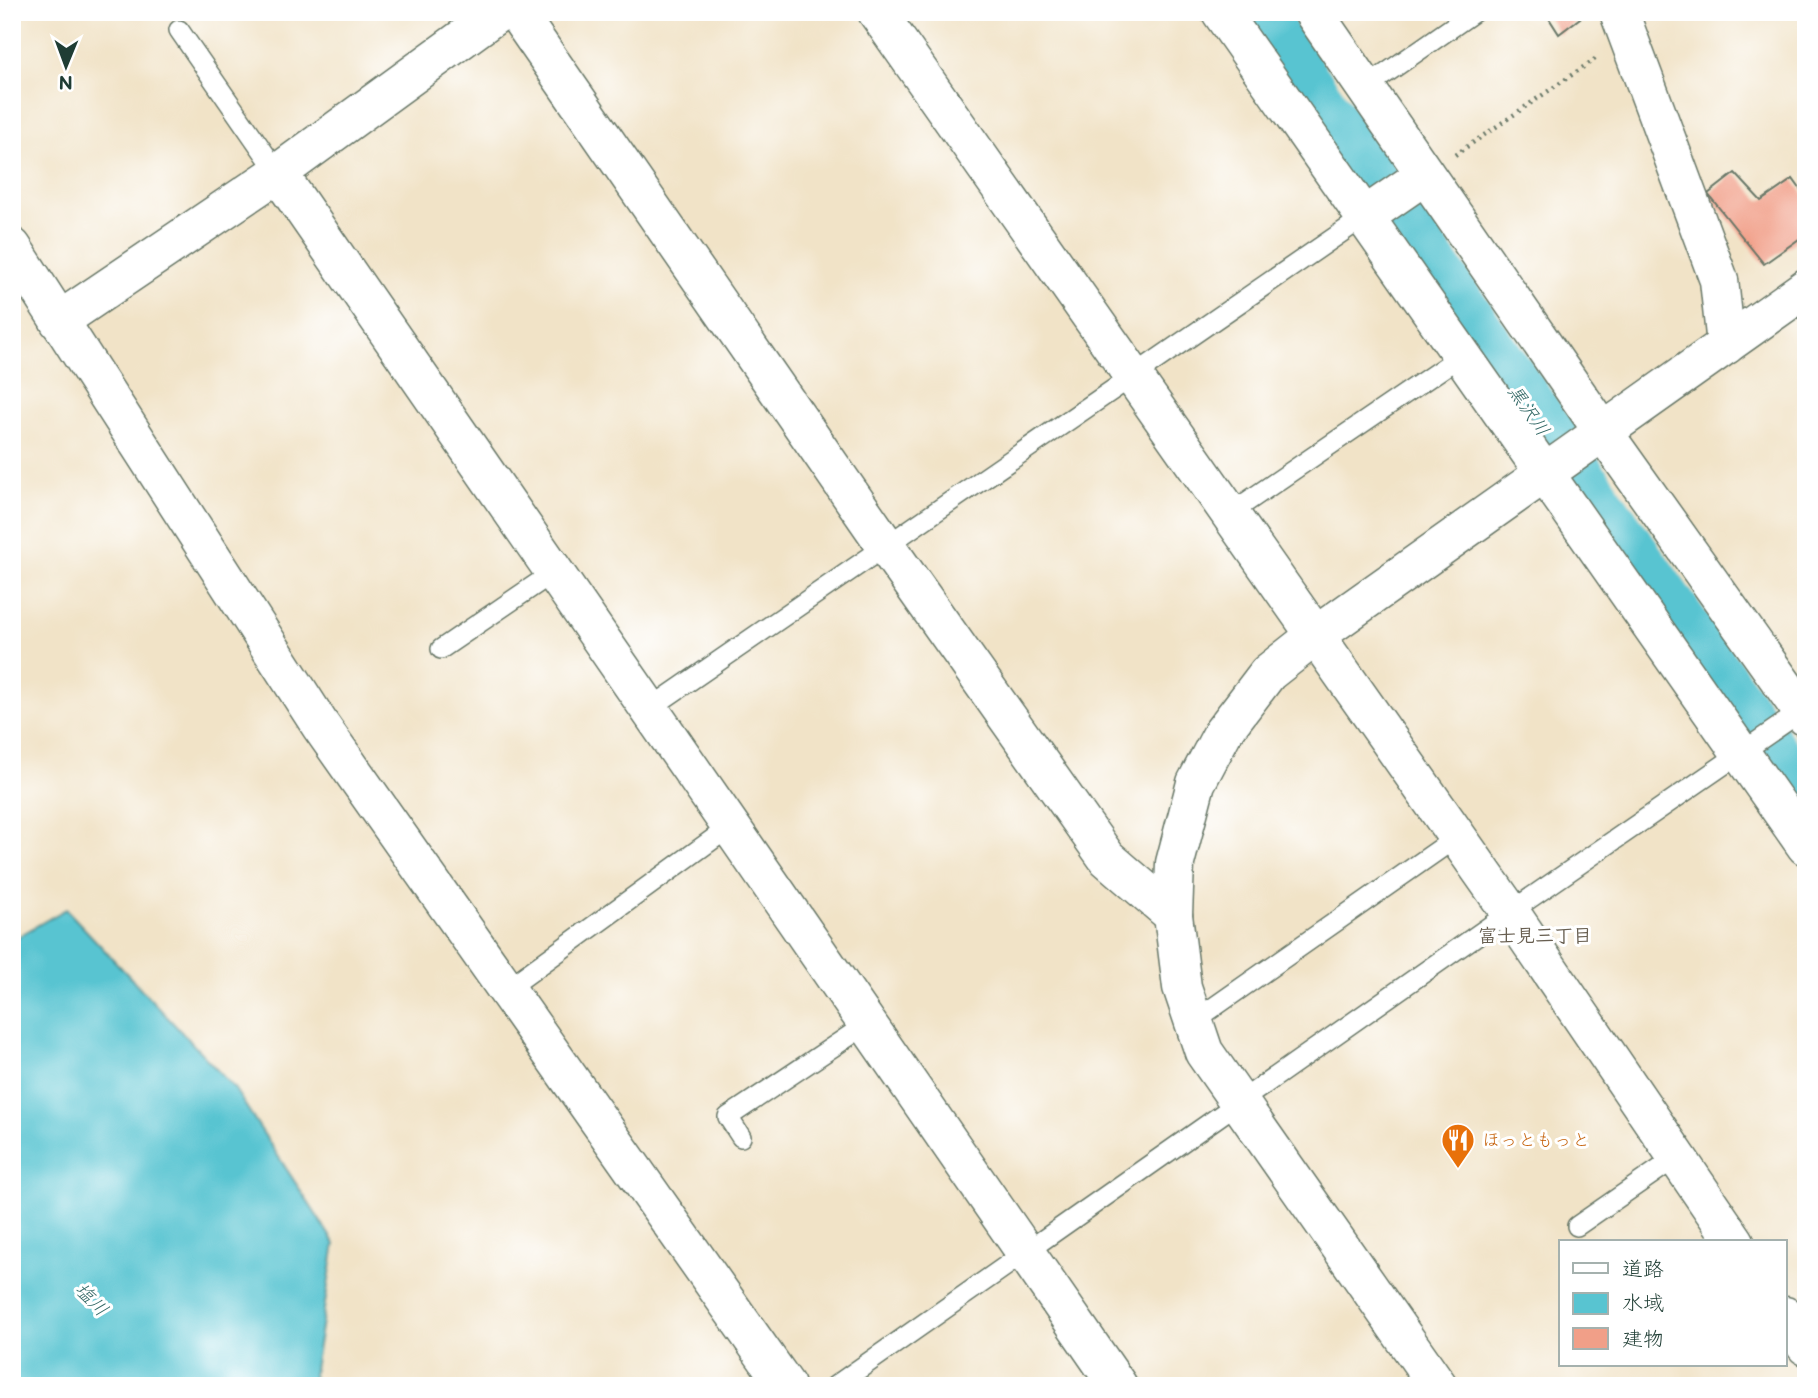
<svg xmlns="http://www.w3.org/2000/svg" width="1818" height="1398" viewBox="0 0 1818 1398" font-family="'Balsamiq Sans','Klee One',sans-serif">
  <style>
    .water { fill: #58c4d1; stroke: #3c8082; stroke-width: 2 }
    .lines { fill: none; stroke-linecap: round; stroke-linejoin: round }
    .river { stroke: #58c4d1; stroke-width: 61 }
    .building { fill: #f19f88 }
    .service-casing { stroke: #687767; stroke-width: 22 }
    .minor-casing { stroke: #687767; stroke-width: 41 }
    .tertiary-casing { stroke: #687767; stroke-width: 41 }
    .path { stroke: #687767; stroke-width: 4.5; stroke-dasharray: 2 5; stroke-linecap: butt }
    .service { stroke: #fff; stroke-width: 19 }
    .minor { stroke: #fff; stroke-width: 38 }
    .tertiary { stroke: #fff; stroke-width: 38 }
    .labels { text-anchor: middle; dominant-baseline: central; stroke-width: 6; stroke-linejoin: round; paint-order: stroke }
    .food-label { font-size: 18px; fill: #c56008; stroke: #fff; text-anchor: start }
    .water-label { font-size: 19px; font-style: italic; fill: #306663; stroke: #fff }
    .neighbourhood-label { font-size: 19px; font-weight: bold; fill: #685f51; stroke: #fff }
  </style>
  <rect width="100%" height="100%" fill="#fff"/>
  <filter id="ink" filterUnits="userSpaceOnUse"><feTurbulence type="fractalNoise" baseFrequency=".0143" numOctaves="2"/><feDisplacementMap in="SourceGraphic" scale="14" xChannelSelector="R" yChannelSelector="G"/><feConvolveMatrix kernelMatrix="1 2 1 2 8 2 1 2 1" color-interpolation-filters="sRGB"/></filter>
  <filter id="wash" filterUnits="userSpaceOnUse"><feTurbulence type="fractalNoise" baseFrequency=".00686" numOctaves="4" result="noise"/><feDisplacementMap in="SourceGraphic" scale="28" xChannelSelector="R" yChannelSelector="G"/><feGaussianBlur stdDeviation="1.57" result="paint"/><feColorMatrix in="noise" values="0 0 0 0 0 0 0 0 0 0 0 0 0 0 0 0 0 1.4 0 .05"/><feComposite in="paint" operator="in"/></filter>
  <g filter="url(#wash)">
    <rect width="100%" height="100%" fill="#f1e3c7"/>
    <polygon class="water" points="66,909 234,1088 335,1244 313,1375 316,1386 12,1386 12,940"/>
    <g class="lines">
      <polyline class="river" points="1251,12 1806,809"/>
    </g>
    <g id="blocks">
      <g class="building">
        <polygon points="1545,12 1582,12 1584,15 1559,34"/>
        <polygon points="1735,173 1761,201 1793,179 1806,197 1806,234 1764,264 1708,194"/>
      </g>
    </g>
  </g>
  <g filter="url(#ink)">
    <use href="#blocks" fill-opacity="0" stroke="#687767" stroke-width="2"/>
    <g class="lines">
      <defs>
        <g id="service">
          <polyline points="179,30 278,173"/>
          <polyline points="1365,88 1474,12"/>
          <polyline points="1229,514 1462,355"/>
          <polyline points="441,649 554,572"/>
          <polyline points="649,709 1364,217"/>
          <polyline points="507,989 731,826"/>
          <polyline points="1194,1021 1457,837"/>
          <polyline points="741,1137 728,1117 867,1024"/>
          <polyline points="1577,1226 1677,1157"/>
          <polyline points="835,1386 1510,912 1806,708"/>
        </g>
        <g id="minor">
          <polyline points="516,12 886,546 1107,858 1173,915"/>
          <polyline points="877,12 1510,912 1735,1242"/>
          <polyline points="1221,12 1806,846"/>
          <polyline points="1313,12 1613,446 1806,717"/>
          <polyline points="1619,12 1719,280 1726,345"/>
          <polyline points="278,173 1118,1386"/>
          <polyline points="1364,217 1425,175"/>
          <polyline points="12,247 320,725 786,1386"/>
          <polyline points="59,321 278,173 499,12"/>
          <polyline points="1785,1316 1806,1346"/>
        </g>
        <polyline id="tertiary" points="1438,1386 1204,1052 1182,987 1173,915 1175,863 1196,783 1223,732 1268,673 1315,636 1806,288"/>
      </defs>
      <use href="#service" class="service-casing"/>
      <use href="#minor" class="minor-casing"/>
      <use href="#tertiary" class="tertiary-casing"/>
      <polyline class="path" points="1455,155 1598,57"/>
      <use href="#service" class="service"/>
      <use href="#minor" class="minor"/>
      <use href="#tertiary" class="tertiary"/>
    </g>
  </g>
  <defs>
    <symbol id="restaurant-pin" viewBox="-11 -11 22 30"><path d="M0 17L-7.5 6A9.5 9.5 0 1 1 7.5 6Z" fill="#e8710a" stroke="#fff"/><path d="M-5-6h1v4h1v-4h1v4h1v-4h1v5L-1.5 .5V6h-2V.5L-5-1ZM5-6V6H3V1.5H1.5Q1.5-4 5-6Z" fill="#fff"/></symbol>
  </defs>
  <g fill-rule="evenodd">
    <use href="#restaurant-pin" x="1439" y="1121" width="38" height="52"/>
  </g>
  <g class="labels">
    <g class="food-label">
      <text x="1482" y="1140">ほっともっと</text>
    </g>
    <g class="water-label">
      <text transform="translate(1528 411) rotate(55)">黒沢川</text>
      <text transform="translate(91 1300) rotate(45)">塩川</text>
    </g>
    <g class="neighbourhood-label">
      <text x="1535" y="936">富士見三丁目</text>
    </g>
  </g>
  <rect width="1818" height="1398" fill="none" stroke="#fff" stroke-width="42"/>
  <rect x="1559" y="1240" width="228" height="126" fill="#ffffff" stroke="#a5b1ae" stroke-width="2"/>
  <rect x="1573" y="1263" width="35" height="10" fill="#ffffff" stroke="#a5b1ae" stroke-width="2"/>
  <text x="1622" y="1276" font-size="21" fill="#1f3d34">道路</text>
  <rect x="1573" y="1293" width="35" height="21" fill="#58c4d1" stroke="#a5b1ae" stroke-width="2"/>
  <text x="1622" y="1310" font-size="21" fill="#1f3d34">水域</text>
  <rect x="1573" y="1328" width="35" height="21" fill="#f19f88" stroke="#a5b1ae" stroke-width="2"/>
  <text x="1622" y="1346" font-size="21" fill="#1f3d34">建物</text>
  <g transform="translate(66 66) rotate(181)" stroke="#ffffff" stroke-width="5" paint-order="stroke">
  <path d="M0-5L12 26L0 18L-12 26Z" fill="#1f3d34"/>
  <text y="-10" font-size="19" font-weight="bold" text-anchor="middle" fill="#1f3d34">N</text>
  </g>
</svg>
